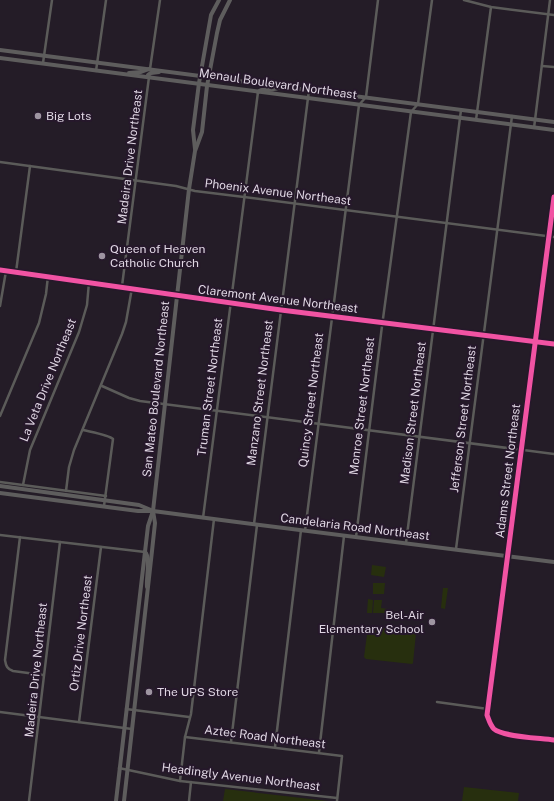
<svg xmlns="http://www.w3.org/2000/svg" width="554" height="801" viewBox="0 0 554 801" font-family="'Public Sans',sans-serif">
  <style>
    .green { fill: #272f0e }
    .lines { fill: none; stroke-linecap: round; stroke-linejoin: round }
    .minor { stroke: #5b5b59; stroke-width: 2.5 }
    .secondary { stroke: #5e5d5d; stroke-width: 4 }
    .cycleway-casing { stroke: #26182b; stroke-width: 8 }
    .cycleway { stroke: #f153a3; stroke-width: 5 }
    .poi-dot { fill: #9e95a1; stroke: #26182b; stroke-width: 1.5 }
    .labels { text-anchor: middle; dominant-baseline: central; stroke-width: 4; stroke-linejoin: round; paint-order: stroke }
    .street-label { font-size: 12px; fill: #dfd6e3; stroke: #26182b }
    .poi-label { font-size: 12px; fill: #dfd6e3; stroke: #26182b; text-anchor: start }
  </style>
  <rect width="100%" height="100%" fill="#241c27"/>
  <g class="green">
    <polygon points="372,565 386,567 384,577 371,575"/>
    <polygon points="373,583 385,583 384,594 373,594"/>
    <polygon points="443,588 448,588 445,609 441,608"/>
    <polygon points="368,599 373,600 372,613 367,613"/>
    <polygon points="374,600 382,600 381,608 388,609 388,613 373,613"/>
    <polygon points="369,626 415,632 416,633 413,663 412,664 366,659 364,657 368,627"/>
    <polygon points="464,787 519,793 518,801 462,801"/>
    <polygon points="225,789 328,801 223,801"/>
  </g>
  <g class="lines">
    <g class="minor">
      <polyline points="464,0 491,7 554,15"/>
      <polyline points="43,63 52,0"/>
      <polyline points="542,66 554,67"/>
      <polyline points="150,69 160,0"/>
      <polyline points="96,71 106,0"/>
      <polyline points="476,120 491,7"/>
      <polyline points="534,128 550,0"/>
      <polyline points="0,162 176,186 195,191 244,197 554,237"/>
      <path d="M 554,197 L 487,715 C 489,720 490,725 494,729 C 503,737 541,738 554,740"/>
      <polyline points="0,270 281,310 554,344"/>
      <polyline points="16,272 30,166"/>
      <polyline points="122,286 149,77"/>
      <polyline points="0,306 6,271"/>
      <polyline points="102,386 129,398 140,401 554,454"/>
      <polyline points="0,416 39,323 46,294 48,276"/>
      <path d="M 83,430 C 91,432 109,435 113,439 L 104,506"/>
      <polyline points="0,482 106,496"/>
      <polyline points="23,485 30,450 79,332 87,305 89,282"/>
      <polyline points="66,491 69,467 74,450 122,334 126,322 132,288"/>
      <polyline points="203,518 258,92"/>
      <polyline points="254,524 309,90"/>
      <polyline points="305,531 359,105 366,97 378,0"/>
      <polyline points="0,535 145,552"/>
      <path d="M 20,537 L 5,660 C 6,666 7,669 13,671 L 43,675"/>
      <polyline points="356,537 382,326 411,112 418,104 432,0"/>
      <polyline points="406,543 461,110"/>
      <polyline points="456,549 512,116"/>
      <polyline points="437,702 488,709"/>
      <polyline points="126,709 189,717"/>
      <polyline points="0,712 132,729"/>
      <polyline points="79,722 101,547"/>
      <polyline points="185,737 342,756 337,801"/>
      <polyline points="231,742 257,525"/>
      <polyline points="275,747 301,530"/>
      <polyline points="319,752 344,536"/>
      <polyline points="119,768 180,781 337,798"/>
      <polyline points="180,781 185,737 191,714 214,519"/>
      <polyline points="29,801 60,542"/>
      <polyline points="189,801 191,782"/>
    </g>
    <g class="secondary">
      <polyline points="0,50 554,122"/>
      <polyline points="0,58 554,130"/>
      <polyline points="129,73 141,72 149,69"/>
      <polyline points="149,77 148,75 151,73 159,72"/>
      <path d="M 258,92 C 263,87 268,91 274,89 C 276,89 278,88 280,87"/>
      <polyline points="195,149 193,130 199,83 211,15 219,0"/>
      <polyline points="0,486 139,505 151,510"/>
      <polyline points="0,493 138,511 153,511 229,521 554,562"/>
      <path d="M 145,552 C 151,558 146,578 147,587"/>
      <polyline points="116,801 148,526 153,511 189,189 195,151 202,132 207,86 217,33 220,20 230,0"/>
      <polyline points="124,801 152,551 155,523 153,511"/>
    </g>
    <defs>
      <g id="cycleway">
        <path d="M 554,197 L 487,715 C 489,720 490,725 494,729 C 503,737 541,738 554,740"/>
        <polyline points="0,270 281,310 554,344"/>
      </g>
    </defs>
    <use href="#cycleway" class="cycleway-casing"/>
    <use href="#cycleway" class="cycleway"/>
  </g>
  <g class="poi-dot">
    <circle cx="38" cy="116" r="4"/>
    <circle cx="102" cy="256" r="4"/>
    <circle cx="432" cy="622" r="4"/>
    <circle cx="149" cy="692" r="4"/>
  </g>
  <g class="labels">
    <g class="street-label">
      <text transform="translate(278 84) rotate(8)">Menaul Boulevard Northeast</text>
      <text transform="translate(130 157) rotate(-83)">Madeira Drive Northeast</text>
      <text transform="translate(278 192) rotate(7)">Phoenix Avenue Northeast</text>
      <text transform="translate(278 299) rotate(7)">Claremont Avenue Northeast</text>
      <text transform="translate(48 380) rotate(-68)">La Veta Drive Northeast</text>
      <text transform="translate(210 387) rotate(-83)">Truman Street Northeast</text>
      <text transform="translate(156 389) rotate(-84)">San Mateo Boulevard Northeast</text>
      <text transform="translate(260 393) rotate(-83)">Manzano Street Northeast</text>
      <text transform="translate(311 400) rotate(-83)">Quincy Street Northeast</text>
      <text transform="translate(362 406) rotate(-83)">Monroe Street Northeast</text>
      <text transform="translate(413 413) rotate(-83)">Madison Street Northeast</text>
      <text transform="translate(463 419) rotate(-83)">Jefferson Street Northeast</text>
      <text transform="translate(508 471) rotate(-83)">Adams Street Northeast</text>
      <text transform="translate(355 527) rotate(7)">Candelaria Road Northeast</text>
      <text transform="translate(81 633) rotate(-83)">Ortiz Drive Northeast</text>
      <text transform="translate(36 670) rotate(-84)">Madeira Drive Northeast</text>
      <text transform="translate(265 737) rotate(7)">Aztec Road Northeast</text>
      <text transform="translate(241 777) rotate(7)">Headingly Avenue Northeast</text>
    </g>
    <g class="poi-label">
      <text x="46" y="116">Big Lots</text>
      <text x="110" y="249">Queen of Heaven<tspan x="110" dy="14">Catholic Church</tspan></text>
      <text x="424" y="615" text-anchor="end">Bel-Air<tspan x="424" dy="14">Elementary School</tspan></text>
      <text x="157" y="692">The UPS Store</text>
    </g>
  </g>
</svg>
